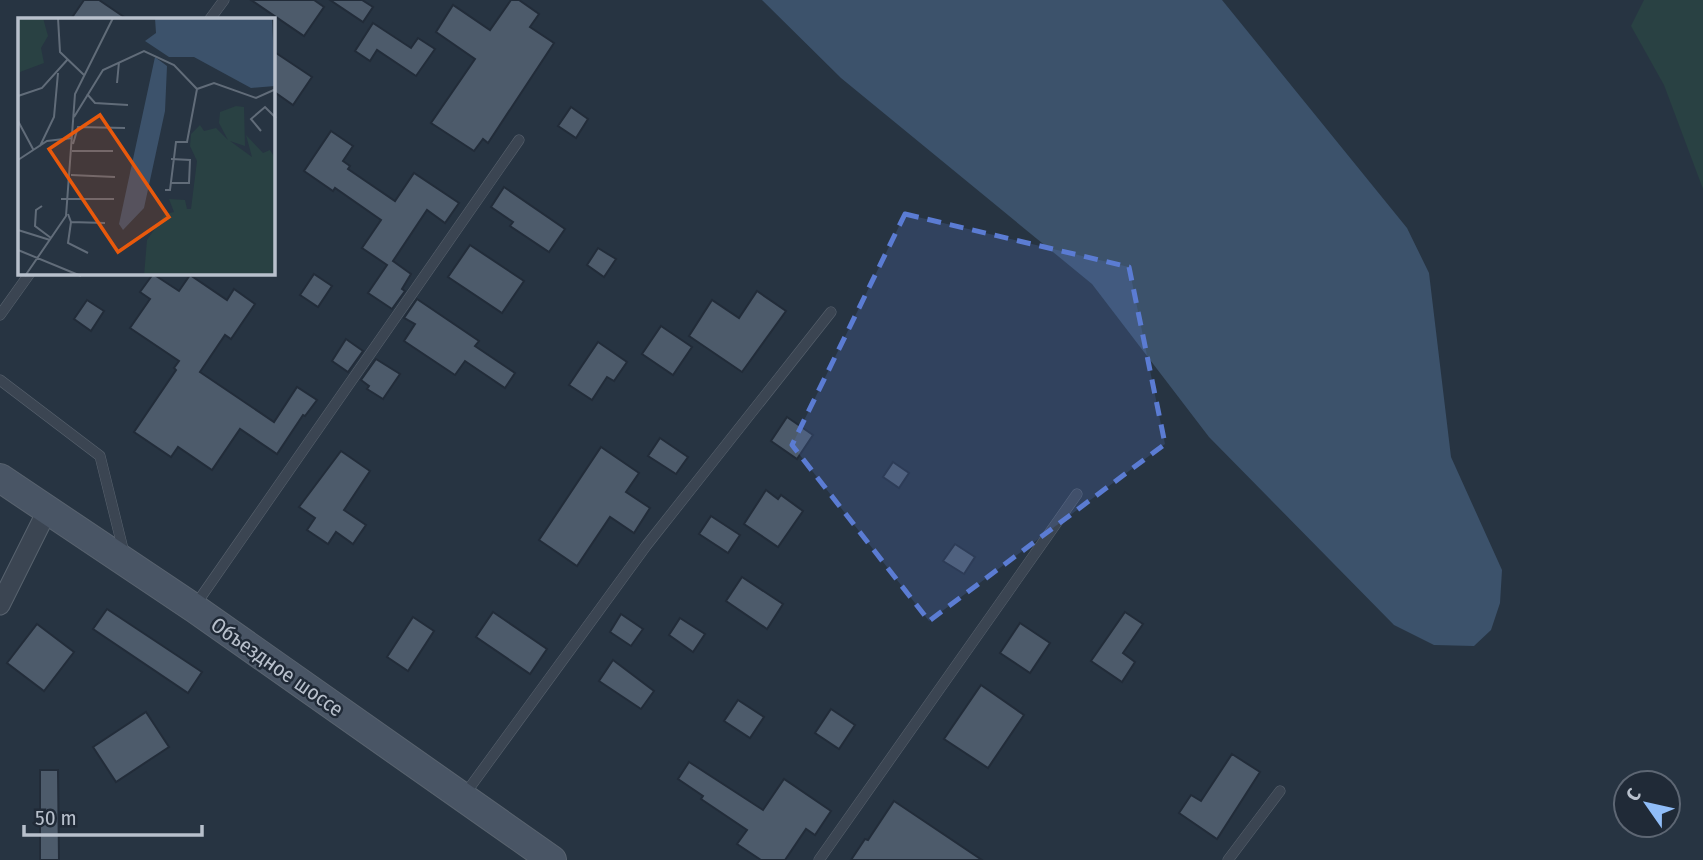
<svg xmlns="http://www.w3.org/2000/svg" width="1703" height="860" viewBox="0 0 1703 860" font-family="'Fira Sans Condensed',sans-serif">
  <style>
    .green { fill: #294143 }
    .water { fill: #3c526b }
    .building { fill: #4d5b6b; stroke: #222c39; stroke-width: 2 }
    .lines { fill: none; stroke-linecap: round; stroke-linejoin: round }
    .lane-casing { stroke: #59636f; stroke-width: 11 }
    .street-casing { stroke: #59636f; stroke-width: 21 }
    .secondary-casing { stroke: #59636f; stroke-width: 30 }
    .lane { stroke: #3b4552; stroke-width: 10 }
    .street { stroke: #3b4552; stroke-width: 19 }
    .secondary { stroke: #495565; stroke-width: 28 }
    .marked { fill: #5b7cd3; fill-opacity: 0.2; stroke: #5b7cd3; stroke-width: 5; stroke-dasharray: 14 9; stroke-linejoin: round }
    .labels { text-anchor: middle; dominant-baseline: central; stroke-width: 5; stroke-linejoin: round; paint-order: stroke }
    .street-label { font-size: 21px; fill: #b8c0cc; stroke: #202a37 }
    .inset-road { fill: none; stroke: #616c79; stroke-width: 2 }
    .view { fill: #e8590c; fill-opacity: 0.15; stroke: #e8590c; stroke-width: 3.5 }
    .inset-edge { fill: none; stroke: #b8c0cc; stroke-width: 3.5 }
  </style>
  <rect width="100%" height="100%" fill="#273442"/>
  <polygon class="green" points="1644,0 1703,0 1703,189 1664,85 1631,26"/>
  <polygon class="water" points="762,0 1222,0 1407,228 1429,273 1451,457 1502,570 1500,603 1491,630 1474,646 1434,645 1394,625 1209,437 1092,284 841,78"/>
  <g class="building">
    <polygon points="84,0 99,0 127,19 71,19"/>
    <polygon points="251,0 314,0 324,7 304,36"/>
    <polygon points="330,0 362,0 373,7 363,22"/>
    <polygon points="511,0 519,0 539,14 530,27 554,43 488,143 483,139 474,151 431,123 475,59 436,32 453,5 490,30"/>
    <polygon points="373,23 411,48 418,38 435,49 416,76 377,50 370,61 355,51"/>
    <polygon points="273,51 312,77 293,105 273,91"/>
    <polygon points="571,107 588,119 576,138 558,126"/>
    <polygon points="331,131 353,146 343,161 350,166 348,169 395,201 414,173 459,203 445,223 427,210 393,261 411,274 402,289 405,291 392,309 368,293 387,265 362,248 381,220 335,188 333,191 304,171"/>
    <polygon points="504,187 565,229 549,252 510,226 513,222 491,207"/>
    <polygon points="470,245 524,281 502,313 448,277"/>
    <polygon points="598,248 616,259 604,277 587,265"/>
    <polygon points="153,274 179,291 190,275 227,300 234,289 255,304 231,339 225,335 200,372 274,422 297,387 317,400 305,416 303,415 277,454 240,429 212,470 178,447 171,457 134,432 176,370 174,368 179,361 130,328 150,299 140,292"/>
    <polygon points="314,274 332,286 318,307 300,295"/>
    <polygon points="757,291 786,311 742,372 689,336 712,300 739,318"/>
    <polygon points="417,299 479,341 475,346 515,373 505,388 465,361 455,375 404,341 415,324 404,318"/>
    <polygon points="87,300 104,311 91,331 74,319"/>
    <polygon points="661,326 692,347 673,375 642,354"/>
    <polygon points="346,339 363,351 348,372 332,361"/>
    <polygon points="598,342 627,362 614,381 607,377 592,400 569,385"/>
    <polygon points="376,359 400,374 383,399 367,389 369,386 361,380"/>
    <polygon points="787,417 813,435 797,459 771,441"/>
    <polygon points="660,438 688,457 676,474 648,456"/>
    <polygon points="601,447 639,473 626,492 650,508 634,533 610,517 577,566 539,540"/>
    <polygon points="341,451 370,471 344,510 366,525 353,544 336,532 328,544 307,530 315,518 299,507"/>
    <polygon points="893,462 909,473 899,488 883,477"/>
    <polygon points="766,490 778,499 781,495 803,511 778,547 744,524"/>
    <polygon points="711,516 740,535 728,553 699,534"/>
    <polygon points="955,544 975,557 964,574 943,561"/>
    <polygon points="742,577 783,604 767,629 726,601"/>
    <polygon points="107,609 202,672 188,693 93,629"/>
    <polygon points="493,612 547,649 530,674 476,637"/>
    <polygon points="1125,612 1143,624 1123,653 1135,662 1122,682 1091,661"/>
    <polygon points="621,614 643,629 631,646 610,632"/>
    <polygon points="413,617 434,631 408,671 387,657"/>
    <polygon points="680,618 705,634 693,652 669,635"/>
    <polygon points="1020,623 1050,643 1030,673 1000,653"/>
    <polygon points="37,624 74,652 44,691 7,663"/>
    <polygon points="613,660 654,691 641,709 599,681"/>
    <polygon points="981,685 1024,715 988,768 944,739"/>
    <polygon points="738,700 764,717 750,738 724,721"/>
    <polygon points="831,709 855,725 839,749 815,733"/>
    <polygon points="146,712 169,747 116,782 93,747"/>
    <polygon points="1232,754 1260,772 1217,839 1179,813 1191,795 1201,801"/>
    <polygon points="689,762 763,810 784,779 831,811 815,835 806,829 785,860 761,860 737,844 747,830 701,799 703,796 678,779"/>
    <polygon points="40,770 58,770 59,860 40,860"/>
    <polygon points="894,801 982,860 851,860 865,839 868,840"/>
  </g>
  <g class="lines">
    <defs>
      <g id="lane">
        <polyline points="210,19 224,0"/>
        <polyline points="0,315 30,273"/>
        <polyline points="0,380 100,456 124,553"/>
        <polyline points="194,607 519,140"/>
        <polyline points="465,794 646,546 831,312"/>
        <polyline points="819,860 1077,494"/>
        <polyline points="1228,860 1280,791"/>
      </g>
      <polyline id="street" points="0,605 47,511"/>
      <polyline id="secondary" points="0,478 194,608 552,860"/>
    </defs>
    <use href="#lane" class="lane-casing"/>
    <use href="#street" class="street-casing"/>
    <use href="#secondary" class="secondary-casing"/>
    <use href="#lane" class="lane"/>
    <use href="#street" class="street"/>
    <use href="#secondary" class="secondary"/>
  </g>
  <path class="marked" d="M 905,214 L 1129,267 L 1165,444 L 929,621 L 792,445 Z"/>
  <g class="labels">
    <g class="street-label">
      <text transform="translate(277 667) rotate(35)">Объездное шоссе</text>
    </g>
  </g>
  <g transform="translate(18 18)">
    <rect width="257" height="257" fill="#273442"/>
    <path d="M 0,0 L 25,0 L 30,18 L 23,30 L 26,45 L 2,54 L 0,60 ZM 218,88 L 226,89 L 227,128 L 212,123 L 234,139 L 228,117 L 245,135 L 252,132 L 257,140 L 257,257 L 126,258 L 129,222 L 147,196 L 156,194 L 151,181 L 167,182 L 169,191 L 173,191 L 179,143 L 172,128 L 173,116 L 182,107 L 186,113 L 198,110 L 210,122 L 201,105 L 202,94 Z" fill="#294143"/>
    <path d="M 137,0 L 254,0 L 257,68 L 233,70 L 176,39 L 151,39 L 127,23 L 138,15 ZM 137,39 L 149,48 L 147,93 L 126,190 L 105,212 L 101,206 Z" fill="#3c526b"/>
    <path class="inset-road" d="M 40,0 L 42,34 L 66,57M 99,65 L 101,44M 69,76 L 77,85 L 110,87M 0,78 L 24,70 L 50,41M 56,99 L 85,52 L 126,33 L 156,47 L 179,71 L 196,65 L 238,80 L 258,71M 0,103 L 15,131M 243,113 L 233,101 L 247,89 L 258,100M 55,126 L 60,109 L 107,110M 22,128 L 36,99 L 40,55M 54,133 L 95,133M 0,142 L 29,123 L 54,120M 53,157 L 97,159M 152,165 L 171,165 L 172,142 L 153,141M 147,172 L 152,172 L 158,124 L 169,124 L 179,71M 43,181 L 96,181M 24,188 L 18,192 L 17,208 L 33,220M 50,196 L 53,204 L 87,205M 53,204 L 50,225 L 70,235M 0,212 L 32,222M 0,232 L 63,258M 7,258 L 48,198 L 57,76 L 95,0"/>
    <path class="view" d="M 82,97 L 151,199 L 100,234 L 31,131 Z"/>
    <rect width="257" height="257" class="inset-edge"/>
  </g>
  <g transform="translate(1647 804) rotate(304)"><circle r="33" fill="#202a37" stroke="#5d6673" stroke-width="2"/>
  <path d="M0-5L12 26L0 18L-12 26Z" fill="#90bdf8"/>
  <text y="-10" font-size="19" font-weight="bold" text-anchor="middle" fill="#b8c0cc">С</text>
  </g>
  <path d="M24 825v10h178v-10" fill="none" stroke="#b8c0cc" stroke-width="3.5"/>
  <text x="35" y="825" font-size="21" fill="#b8c0cc" stroke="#202a37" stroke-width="5" paint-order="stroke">50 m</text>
</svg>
